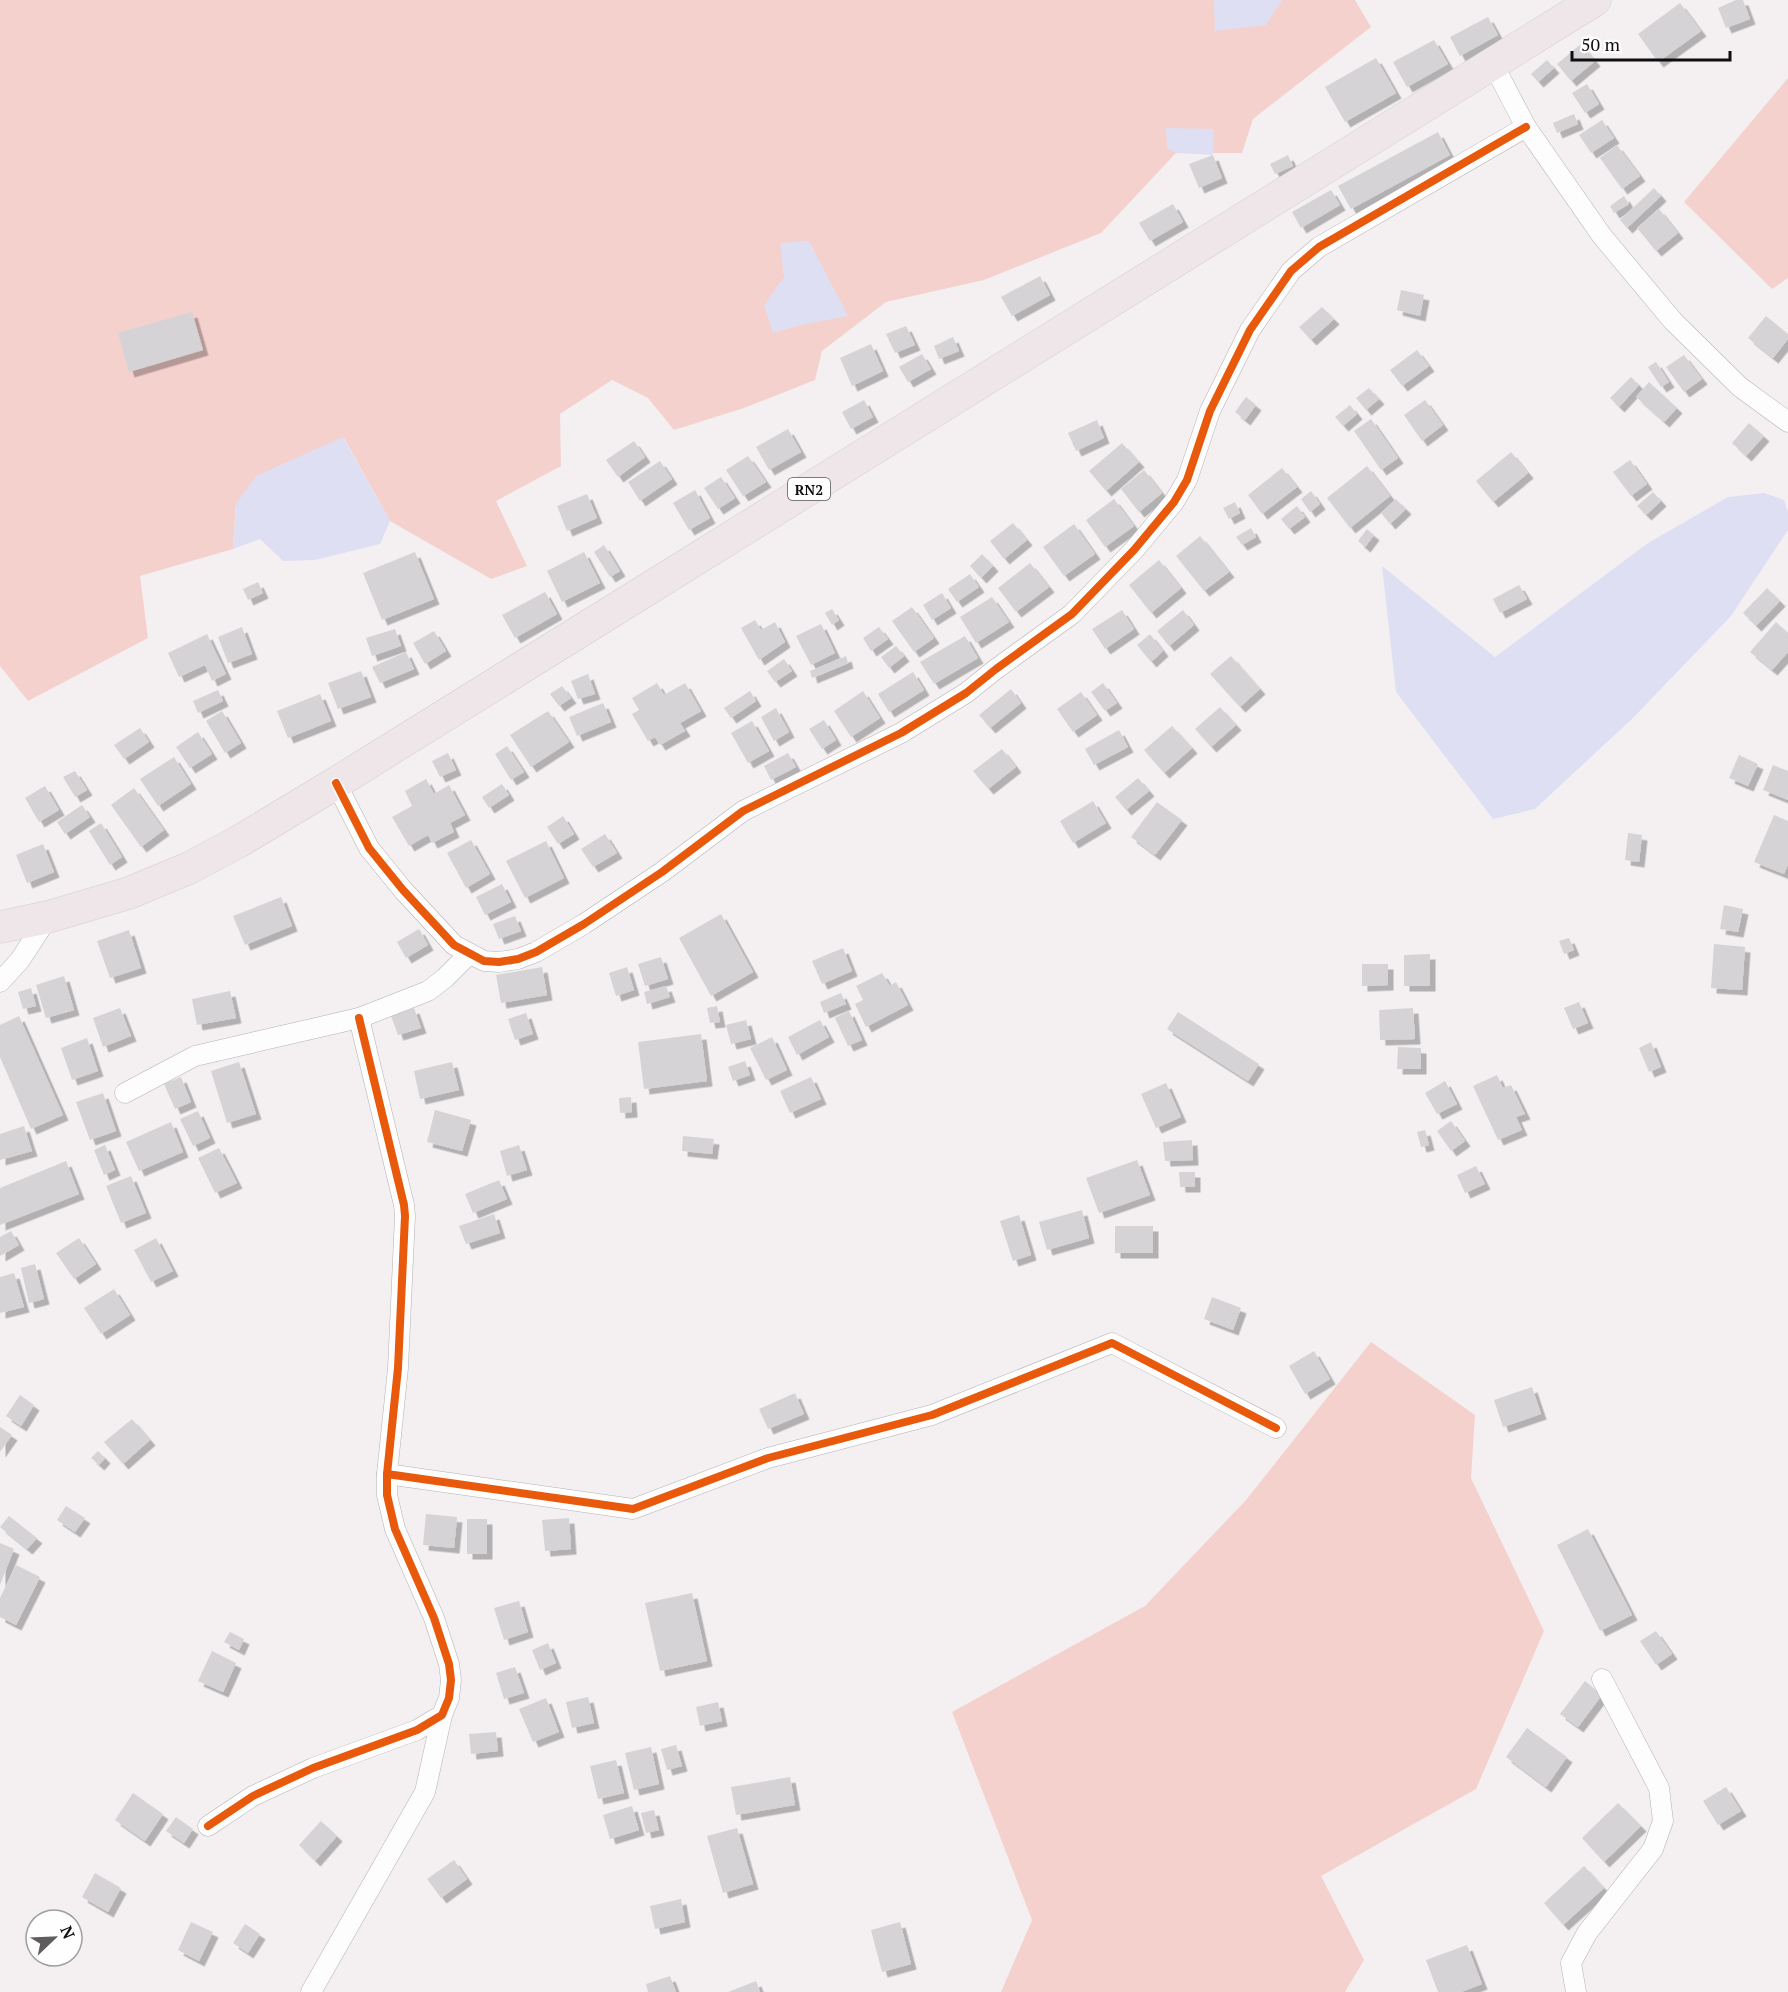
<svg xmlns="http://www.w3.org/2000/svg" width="1788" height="1992" viewBox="0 0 1788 1992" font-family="'PT Serif',serif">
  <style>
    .green { fill: #f5d1cd }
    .water { fill: #dedff3 }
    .building { fill: #d5d3d5; filter: url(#shadow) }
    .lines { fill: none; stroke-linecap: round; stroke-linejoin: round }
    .minor-casing { stroke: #b4b1b3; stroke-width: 21 }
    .trunk-casing { stroke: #d0cecf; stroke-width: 33 }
    .minor { stroke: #fdfdfd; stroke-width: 20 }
    .trunk { stroke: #eee6e8; stroke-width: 32 }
    .cycleway-casing { stroke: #fffeff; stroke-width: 11 }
    .cycleway { stroke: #e8590c; stroke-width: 8 }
    .labels { text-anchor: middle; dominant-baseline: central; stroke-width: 4.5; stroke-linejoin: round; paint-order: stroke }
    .shield { fill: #fffeff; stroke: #575556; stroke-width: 1.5 }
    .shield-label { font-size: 14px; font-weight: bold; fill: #0f0d0e }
  </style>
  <defs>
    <filter id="shadow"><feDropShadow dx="5.5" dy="5.5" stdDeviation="0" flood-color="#0004"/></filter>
  </defs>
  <rect width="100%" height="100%" fill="#f4f0f2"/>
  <g class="green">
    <polygon points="0,0 1355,0 1371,27 1253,119 1242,153 1176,153 1101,233 984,280 886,302 822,351 815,380 744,408 674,430 648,398 612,380 560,414 561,466 496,501 527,566 491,579 390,521 344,438 236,504 233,549 140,576 148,638 28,701 0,666"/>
    <polygon points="1788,78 1788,278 1772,289 1684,202"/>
    <polygon points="1371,1342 1475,1415 1471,1478 1544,1631 1476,1789 1321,1876 1364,1960 1345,1992 1001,1992 1032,1920 952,1712 1145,1606 1246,1500"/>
  </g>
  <g class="water">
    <polygon points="1214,0 1282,0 1266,25 1215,31"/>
    <polygon points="1166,128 1214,129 1213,155 1176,153 1167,148"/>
    <polygon points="809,241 848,316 801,325 773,333 764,305 784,277 780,243"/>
    <polygon points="343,437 390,521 380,544 315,560 283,561 260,539 233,549 236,504 256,476"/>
    <polygon points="1764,493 1784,500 1788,512 1788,530 1731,616 1633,718 1535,809 1493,819 1396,692 1382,566 1495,657 1648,543 1728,497"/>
  </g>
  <g class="building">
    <polygon points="1736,0 1743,0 1750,19 1726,28 1718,8"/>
    <polygon points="1680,3 1701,31 1658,62 1638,34"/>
    <polygon points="1488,17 1498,35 1460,56 1450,37"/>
    <polygon points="1434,40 1448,64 1407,87 1393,62"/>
    <polygon points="1581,44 1595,61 1571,81 1557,64"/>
    <polygon points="1376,58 1396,93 1345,122 1325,87"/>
    <polygon points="1547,60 1554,68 1538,82 1531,74"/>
    <polygon points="1587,84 1599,104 1585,113 1572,93"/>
    <polygon points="1574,114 1578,124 1557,133 1553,123"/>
    <polygon points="1602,120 1614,138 1591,153 1579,135"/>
    <polygon points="1438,132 1450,155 1351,209 1338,186"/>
    <polygon points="1617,145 1640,176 1622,189 1600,158"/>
    <polygon points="1213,155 1222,178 1199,188 1189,164"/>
    <polygon points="1288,155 1293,166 1275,174 1270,164"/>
    <polygon points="1654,188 1661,196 1627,228 1620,220"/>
    <polygon points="1331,190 1340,205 1301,228 1292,212"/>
    <polygon points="1624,196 1629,204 1614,213 1610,206"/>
    <polygon points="1173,204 1183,222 1150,241 1139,223"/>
    <polygon points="1659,209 1678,233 1656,251 1637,228"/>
    <polygon points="1040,276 1050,295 1012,316 1001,297"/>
    <polygon points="1401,290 1424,295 1420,316 1397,310"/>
    <polygon points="1322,307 1334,319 1311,340 1299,327"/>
    <polygon points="192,312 203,350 129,372 118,333"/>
    <polygon points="1766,316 1788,334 1788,339 1773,358 1748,338"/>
    <polygon points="906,326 915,345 895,353 886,334"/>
    <polygon points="953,337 959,351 939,359 934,346"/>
    <polygon points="871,344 883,371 852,386 840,358"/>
    <polygon points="1417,350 1429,366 1402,386 1390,370"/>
    <polygon points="922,354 931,369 908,382 899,367"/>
    <polygon points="1684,355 1702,379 1684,392 1666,367"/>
    <polygon points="1656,362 1669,382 1661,387 1648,367"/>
    <polygon points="1631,377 1639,385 1619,407 1610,398"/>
    <polygon points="1649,382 1677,408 1664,422 1636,397"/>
    <polygon points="1369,388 1379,399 1366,410 1356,398"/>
    <polygon points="1246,397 1256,405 1245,420 1235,412"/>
    <polygon points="864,400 873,417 851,429 842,412"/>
    <polygon points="1425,400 1443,425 1422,441 1404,415"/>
    <polygon points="1350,405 1357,414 1343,426 1335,417"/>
    <polygon points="1371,419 1398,458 1381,470 1354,431"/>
    <polygon points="1097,420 1104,438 1076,451 1068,433"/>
    <polygon points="1749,423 1764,436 1746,456 1732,443"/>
    <polygon points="788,429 801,452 769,470 756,447"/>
    <polygon points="634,441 645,457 618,477 606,460"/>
    <polygon points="1122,443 1139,462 1106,491 1089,471"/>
    <polygon points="1511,452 1528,473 1493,502 1476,481"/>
    <polygon points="748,456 766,482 743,496 726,470"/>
    <polygon points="1630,460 1647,484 1631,496 1613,472"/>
    <polygon points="660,461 672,479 640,501 628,482"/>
    <polygon points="1367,466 1390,496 1350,528 1327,498"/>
    <polygon points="1282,468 1297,487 1262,514 1248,495"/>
    <polygon points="1144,470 1162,493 1139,512 1121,489"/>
    <polygon points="721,477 735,498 718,509 704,488"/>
    <polygon points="695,490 710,518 689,530 673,503"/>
    <polygon points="1311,491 1320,504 1310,512 1301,499"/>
    <polygon points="1653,492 1661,501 1646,515 1637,506"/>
    <polygon points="587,494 597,518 567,531 557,506"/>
    <polygon points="1114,499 1134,526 1105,547 1086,520"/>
    <polygon points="1396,499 1406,509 1390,524 1381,513"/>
    <polygon points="1235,502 1240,513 1229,519 1223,508"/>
    <polygon points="1297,506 1305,517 1289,529 1281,519"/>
    <polygon points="1013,523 1027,540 1004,559 990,541"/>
    <polygon points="1074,524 1095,554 1064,576 1043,547"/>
    <polygon points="1251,528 1256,537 1242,545 1236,537"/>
    <polygon points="1367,529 1374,535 1365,547 1358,541"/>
    <polygon points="1200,536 1229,572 1204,591 1176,556"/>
    <polygon points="604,545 620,571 610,577 594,552"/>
    <polygon points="415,552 434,599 382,620 363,573"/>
    <polygon points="584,552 600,583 562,602 547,571"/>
    <polygon points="982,554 993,566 981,578 970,566"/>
    <polygon points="1159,560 1181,588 1151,613 1129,585"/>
    <polygon points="1030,563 1049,587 1016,612 998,588"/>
    <polygon points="970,574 979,587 957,602 948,589"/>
    <polygon points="258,582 263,593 248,600 243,589"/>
    <polygon points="1519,585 1527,599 1500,613 1493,599"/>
    <polygon points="1767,588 1780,601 1756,626 1743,613"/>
    <polygon points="545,592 557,614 515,638 502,615"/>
    <polygon points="942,593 951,608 932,620 923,605"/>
    <polygon points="992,597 1009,622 976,643 960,617"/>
    <polygon points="912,607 934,638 914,652 892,621"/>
    <polygon points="832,609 839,620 832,625 825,613"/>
    <polygon points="1122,610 1134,629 1105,649 1092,629"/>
    <polygon points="1183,610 1194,625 1169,646 1157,631"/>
    <polygon points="755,620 761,630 775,622 785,642 759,660 741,628"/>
    <polygon points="1776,622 1788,633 1788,652 1772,670 1750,652"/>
    <polygon points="821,624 835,653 811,665 796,636"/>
    <polygon points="242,627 252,654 228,663 218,637"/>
    <polygon points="879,627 888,639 871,651 863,638"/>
    <polygon points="395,629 401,646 372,656 366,638"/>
    <polygon points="434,631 446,651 425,664 413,643"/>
    <polygon points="207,634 226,674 212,681 205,665 179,677 168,653"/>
    <polygon points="1150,634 1163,651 1151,662 1137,645"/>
    <polygon points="965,636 978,658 934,684 920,662"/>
    <polygon points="896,646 904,656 889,668 881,657"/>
    <polygon points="406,652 414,669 380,683 372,667"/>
    <polygon points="846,656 848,663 812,678 810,671"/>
    <polygon points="1231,656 1260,689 1240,707 1210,674"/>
    <polygon points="784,659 792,671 775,682 767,671"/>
    <polygon points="361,671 371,697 338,709 328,683"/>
    <polygon points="913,672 924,690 889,712 878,694"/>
    <polygon points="588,674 595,694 578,699 571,681"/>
    <polygon points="657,683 664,695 685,683 701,711 680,723 685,731 660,745 655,737 648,741 632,714 639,710 632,698"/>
    <polygon points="1103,683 1117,703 1105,711 1091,692"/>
    <polygon points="562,686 571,698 559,706 550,694"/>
    <polygon points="1011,689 1021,703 990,728 979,715"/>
    <polygon points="218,690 223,701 198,713 193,701"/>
    <polygon points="750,691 756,701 731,718 724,708"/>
    <polygon points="863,691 880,718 851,737 834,711"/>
    <polygon points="1081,692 1097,715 1073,732 1057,709"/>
    <polygon points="320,694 331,721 288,738 277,711"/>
    <polygon points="603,703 611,722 577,736 569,717"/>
    <polygon points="1220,707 1236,725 1211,747 1195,729"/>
    <polygon points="776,708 789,732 774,741 761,717"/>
    <polygon points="222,711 241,743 225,753 206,721"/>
    <polygon points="548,711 569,742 531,767 510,735"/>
    <polygon points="824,720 836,740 822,749 809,729"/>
    <polygon points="752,721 769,751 748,763 731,733"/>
    <polygon points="1172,726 1192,748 1164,773 1144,750"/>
    <polygon points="140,728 149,742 124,759 114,745"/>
    <polygon points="1119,730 1128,747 1094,765 1085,749"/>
    <polygon points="198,732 212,754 190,768 176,747"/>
    <polygon points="507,746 524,772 511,780 495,754"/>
    <polygon points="1002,749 1016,767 988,789 973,771"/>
    <polygon points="448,753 456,770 440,777 432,761"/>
    <polygon points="788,753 796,767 771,780 764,766"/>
    <polygon points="1739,755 1758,764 1748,786 1729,778"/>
    <polygon points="174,757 191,784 158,806 140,779"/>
    <polygon points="1773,765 1788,771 1788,800 1763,790"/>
    <polygon points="75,771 87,790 75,797 63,777"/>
    <polygon points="1138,778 1149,791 1126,810 1115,797"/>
    <polygon points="426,779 434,794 449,785 465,815 450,823 454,832 432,843 428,835 409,846 392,817 412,806 405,791"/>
    <polygon points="502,784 509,795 489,808 482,797"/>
    <polygon points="45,786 59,810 39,822 25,798"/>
    <polygon points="134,788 164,830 141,847 111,805"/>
    <polygon points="1093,801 1106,823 1073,843 1060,821"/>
    <polygon points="1157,802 1182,820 1155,855 1131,837"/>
    <polygon points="82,805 90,817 65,834 57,822"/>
    <polygon points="1774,815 1788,821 1788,864 1784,874 1754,862"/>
    <polygon points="563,816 574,834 558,844 547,827"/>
    <polygon points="101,823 122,857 110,865 89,831"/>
    <polygon points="1628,833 1642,835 1639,862 1625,860"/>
    <polygon points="605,834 617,853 593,867 581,849"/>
    <polygon points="471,840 490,874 466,888 447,853"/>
    <polygon points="546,841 564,878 525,898 506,861"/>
    <polygon points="43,844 54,872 27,883 16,855"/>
    <polygon points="502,884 511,902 485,915 476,897"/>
    <polygon points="281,897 292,926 245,945 233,916"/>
    <polygon points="1724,905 1743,909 1738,932 1720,929"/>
    <polygon points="721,914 753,972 711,996 679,938"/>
    <polygon points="515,916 521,931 499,939 493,924"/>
    <polygon points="419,929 428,945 406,958 397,942"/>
    <polygon points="129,930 141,968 110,978 97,941"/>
    <polygon points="1569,938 1574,950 1564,954 1559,941"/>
    <polygon points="1714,944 1745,947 1742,990 1711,988"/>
    <polygon points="843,948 852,971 822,984 812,961"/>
    <polygon points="1430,954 1430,986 1404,986 1404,955"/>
    <polygon points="661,957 668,979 645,986 638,964"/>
    <polygon points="1362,964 1388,964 1388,985 1362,986"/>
    <polygon points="542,967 547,995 501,1003 496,975"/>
    <polygon points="627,967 634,990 616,996 609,973"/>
    <polygon points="882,973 890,986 896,982 908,1005 866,1027 855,1004 863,1000 856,986"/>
    <polygon points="64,976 74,1010 46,1018 36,985"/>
    <polygon points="666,986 670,997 647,1004 644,992"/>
    <polygon points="31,988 36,1006 23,1009 18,992"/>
    <polygon points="230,991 236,1018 197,1025 192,999"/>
    <polygon points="841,993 846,1004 824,1013 820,1002"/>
    <polygon points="1579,1002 1588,1023 1573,1029 1564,1008"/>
    <polygon points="717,1006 720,1022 710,1023 707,1008"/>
    <polygon points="120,1008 131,1036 103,1047 93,1018"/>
    <polygon points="414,1008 421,1028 398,1035 391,1016"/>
    <polygon points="1413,1008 1415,1039 1380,1040 1379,1010"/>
    <polygon points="849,1011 862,1040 848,1046 835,1018"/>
    <polygon points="1178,1012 1259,1064 1248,1081 1167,1029"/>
    <polygon points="526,1013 533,1034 515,1040 508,1019"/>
    <polygon points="19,1016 63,1115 31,1129 0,1057 0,1025"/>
    <polygon points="746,1020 751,1039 731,1044 726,1025"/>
    <polygon points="820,1020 829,1037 797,1055 788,1037"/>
    <polygon points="701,1034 707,1081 644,1089 638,1042"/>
    <polygon points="772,1037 787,1070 766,1080 750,1048"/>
    <polygon points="87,1038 98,1071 72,1080 61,1048"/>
    <polygon points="1651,1042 1661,1067 1649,1072 1639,1048"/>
    <polygon points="1398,1047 1421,1048 1421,1069 1397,1069"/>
    <polygon points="745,1061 750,1075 733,1081 728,1067"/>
    <polygon points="239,1062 256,1114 227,1123 211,1071"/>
    <polygon points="452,1062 459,1090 420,1099 414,1071"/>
    <polygon points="1497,1075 1503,1088 1511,1085 1525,1114 1516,1117 1522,1130 1498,1140 1473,1086"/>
    <polygon points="181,1077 191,1102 175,1109 164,1084"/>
    <polygon points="811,1077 821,1099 790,1113 780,1091"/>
    <polygon points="1445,1081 1457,1104 1437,1114 1425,1093"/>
    <polygon points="1166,1083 1181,1117 1156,1128 1141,1094"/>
    <polygon points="103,1093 116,1131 90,1140 76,1102"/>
    <polygon points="631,1097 632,1112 620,1113 619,1098"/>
    <polygon points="435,1110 471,1120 462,1151 427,1142"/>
    <polygon points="198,1111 210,1138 193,1146 180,1119"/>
    <polygon points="1451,1121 1465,1141 1451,1151 1437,1131"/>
    <polygon points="171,1122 183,1152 139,1171 126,1142"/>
    <polygon points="24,1126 32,1151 0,1160 0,1134"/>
    <polygon points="1425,1130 1429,1145 1421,1147 1417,1132"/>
    <polygon points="683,1136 714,1139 712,1154 682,1151"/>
    <polygon points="1192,1140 1193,1160 1165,1161 1163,1142"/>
    <polygon points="105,1145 115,1170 104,1175 94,1150"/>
    <polygon points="519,1145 527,1170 507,1176 500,1151"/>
    <polygon points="219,1148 237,1183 215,1193 198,1158"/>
    <polygon points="1137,1160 1150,1195 1099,1213 1086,1178"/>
    <polygon points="66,1161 79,1194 0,1225 0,1188"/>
    <polygon points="1476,1166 1485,1184 1465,1193 1457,1175"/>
    <polygon points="1179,1172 1195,1172 1195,1187 1180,1187"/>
    <polygon points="131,1176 146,1213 121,1223 106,1186"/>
    <polygon points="499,1180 507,1199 473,1213 465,1194"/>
    <polygon points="1082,1210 1089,1238 1047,1250 1039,1222"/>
    <polygon points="494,1214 500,1233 466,1244 459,1226"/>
    <polygon points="1019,1215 1031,1255 1013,1261 1000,1221"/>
    <rect x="1115" y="1226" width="38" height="27"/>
    <polygon points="11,1231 19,1245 0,1256 0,1237"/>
    <polygon points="79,1238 96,1264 74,1279 56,1253"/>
    <polygon points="156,1238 173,1271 151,1282 134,1250"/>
    <polygon points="35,1264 44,1299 29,1303 21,1268"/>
    <polygon points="14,1273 24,1307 0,1313 0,1277"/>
    <polygon points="114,1289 130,1315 101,1334 84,1308"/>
    <polygon points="1212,1297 1241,1308 1233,1330 1204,1319"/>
    <polygon points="1314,1351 1330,1379 1305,1394 1289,1366"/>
    <polygon points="1532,1387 1541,1414 1503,1427 1494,1400"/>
    <polygon points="795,1393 804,1414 768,1429 759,1409"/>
    <polygon points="20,1395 34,1405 21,1426 6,1416"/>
    <polygon points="132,1419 150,1440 123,1464 104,1442"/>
    <polygon points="0,1427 12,1435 0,1452"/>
    <polygon points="98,1451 105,1458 99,1465 91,1458"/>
    <polygon points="66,1506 85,1518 75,1532 57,1520"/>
    <polygon points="426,1514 457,1517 454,1548 423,1545"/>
    <polygon points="9,1516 37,1538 27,1549 0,1527"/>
    <polygon points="569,1518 571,1549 545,1551 542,1520"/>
    <rect x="467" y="1519" width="20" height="35"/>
    <polygon points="1588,1529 1632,1615 1600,1631 1557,1545"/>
    <polygon points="0,1543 14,1549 0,1585"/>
    <polygon points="16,1565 40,1577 16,1625 0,1617 0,1598"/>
    <polygon points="692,1593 707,1661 660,1671 645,1603"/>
    <polygon points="519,1601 528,1632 504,1640 494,1608"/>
    <polygon points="1656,1631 1672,1654 1656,1665 1640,1641"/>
    <polygon points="230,1632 244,1639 239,1650 224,1642"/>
    <polygon points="548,1643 556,1663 540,1670 532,1650"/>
    <polygon points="212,1651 236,1663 223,1692 198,1681"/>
    <polygon points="515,1667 524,1693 504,1699 496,1673"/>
    <polygon points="1585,1681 1602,1695 1578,1727 1560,1714"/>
    <polygon points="588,1697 594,1723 572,1728 566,1702"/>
    <polygon points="546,1698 559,1732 533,1742 519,1709"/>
    <polygon points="718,1702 722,1721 700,1726 696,1707"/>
    <polygon points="1527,1728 1567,1757 1546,1787 1506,1757"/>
    <polygon points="496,1732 498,1751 471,1754 469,1734"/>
    <polygon points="676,1745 682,1766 667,1770 661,1749"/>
    <polygon points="651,1747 659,1784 634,1790 625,1753"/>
    <polygon points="616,1760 624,1793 598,1799 590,1766"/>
    <polygon points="790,1777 795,1805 736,1815 731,1787"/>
    <polygon points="1726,1787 1741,1811 1718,1825 1703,1801"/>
    <polygon points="133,1793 163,1814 145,1841 115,1820"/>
    <polygon points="1618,1803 1641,1826 1604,1862 1582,1838"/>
    <polygon points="632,1806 639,1830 610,1839 603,1815"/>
    <polygon points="654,1810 659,1830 646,1833 641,1813"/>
    <polygon points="176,1817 193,1829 184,1843 166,1831"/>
    <polygon points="321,1821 337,1836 315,1861 299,1845"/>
    <polygon points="737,1828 753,1884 723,1893 707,1836"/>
    <polygon points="454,1860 467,1879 441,1898 427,1879"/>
    <polygon points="1584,1866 1604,1888 1563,1925 1544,1903"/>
    <polygon points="95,1873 121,1888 108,1912 82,1897"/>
    <polygon points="681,1899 685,1922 655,1929 650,1906"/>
    <polygon points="191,1922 213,1932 199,1961 178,1950"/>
    <polygon points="900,1922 911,1964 882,1972 871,1930"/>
    <polygon points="245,1924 260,1934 248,1953 233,1943"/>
    <polygon points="1467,1945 1482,1984 1461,1992 1438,1992 1426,1960"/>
    <polygon points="670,1976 676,1992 648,1992 646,1984"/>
    <polygon points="756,1981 760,1992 728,1992"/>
  </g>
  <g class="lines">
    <defs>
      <g id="minor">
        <polyline points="1493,64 1526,127 1602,236 1673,321 1740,387 1788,422"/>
        <polyline points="336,783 369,848 403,890 454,945 484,961 499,962 518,959 536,952 584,924 662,872 743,811 901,733 966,693 996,669 1072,614 1134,550 1174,502 1187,480 1210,411 1250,330 1291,271 1319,247 1526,127"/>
        <polyline points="0,982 20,960 48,917"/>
        <polyline points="125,1093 195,1056 359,1018 428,991 445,978 469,954"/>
        <polyline points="387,1474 633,1509 768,1458 932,1415 1112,1343 1276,1428"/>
        <polyline points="208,1826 253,1796 313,1768 417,1730 442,1715 449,1698 451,1680 449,1664 434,1618 395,1529 387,1495 387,1474 398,1368 405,1216 404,1205 359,1018"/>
        <polyline points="311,1992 425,1792 442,1715"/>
        <polyline points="1576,1992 1571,1963 1587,1933 1653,1849 1663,1821 1659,1788 1602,1679"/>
      </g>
      <polyline id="trunk" points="0,927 48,917 129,893 189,868 238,842 336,783 1595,0"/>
    </defs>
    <use href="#minor" class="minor-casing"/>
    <use href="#trunk" class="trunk-casing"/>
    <use href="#minor" class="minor"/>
    <use href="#trunk" class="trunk"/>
    <defs>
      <g id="cycleway">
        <polyline points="336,783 369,848 403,890 454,945 484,961 499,962 518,959 536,952 584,924 662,872 743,811 901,733 966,693 996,669 1072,614 1134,550 1174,502 1187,480 1210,411 1250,330 1291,271 1319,247 1526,127"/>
        <polyline points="387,1474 633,1509 768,1458 932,1415 1112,1343 1276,1428"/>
        <polyline points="208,1826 253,1796 313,1768 417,1730 442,1715 449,1698 451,1680 449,1664 434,1618 395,1529 387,1495 387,1474 398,1368 405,1216 404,1205 359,1018"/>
      </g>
    </defs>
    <use href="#cycleway" class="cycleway-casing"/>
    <use href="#cycleway" class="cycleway"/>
  </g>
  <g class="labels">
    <rect class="shield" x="788" y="478" width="42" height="22" rx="4.5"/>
    <g class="shield-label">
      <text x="809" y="489">RN2</text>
    </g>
  </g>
  <g transform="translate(54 1938) rotate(67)"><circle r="28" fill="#fffeff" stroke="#9f9e9f" stroke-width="1.5"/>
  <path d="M0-4.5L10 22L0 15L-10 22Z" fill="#5f5c5e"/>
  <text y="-9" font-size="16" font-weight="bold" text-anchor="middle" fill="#0f0d0e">N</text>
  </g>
  <path d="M1572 51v9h158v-9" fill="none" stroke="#0f0d0e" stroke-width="3"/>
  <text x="1581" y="51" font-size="18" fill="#0f0d0e" stroke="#fffeff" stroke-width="4.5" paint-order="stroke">50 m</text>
</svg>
